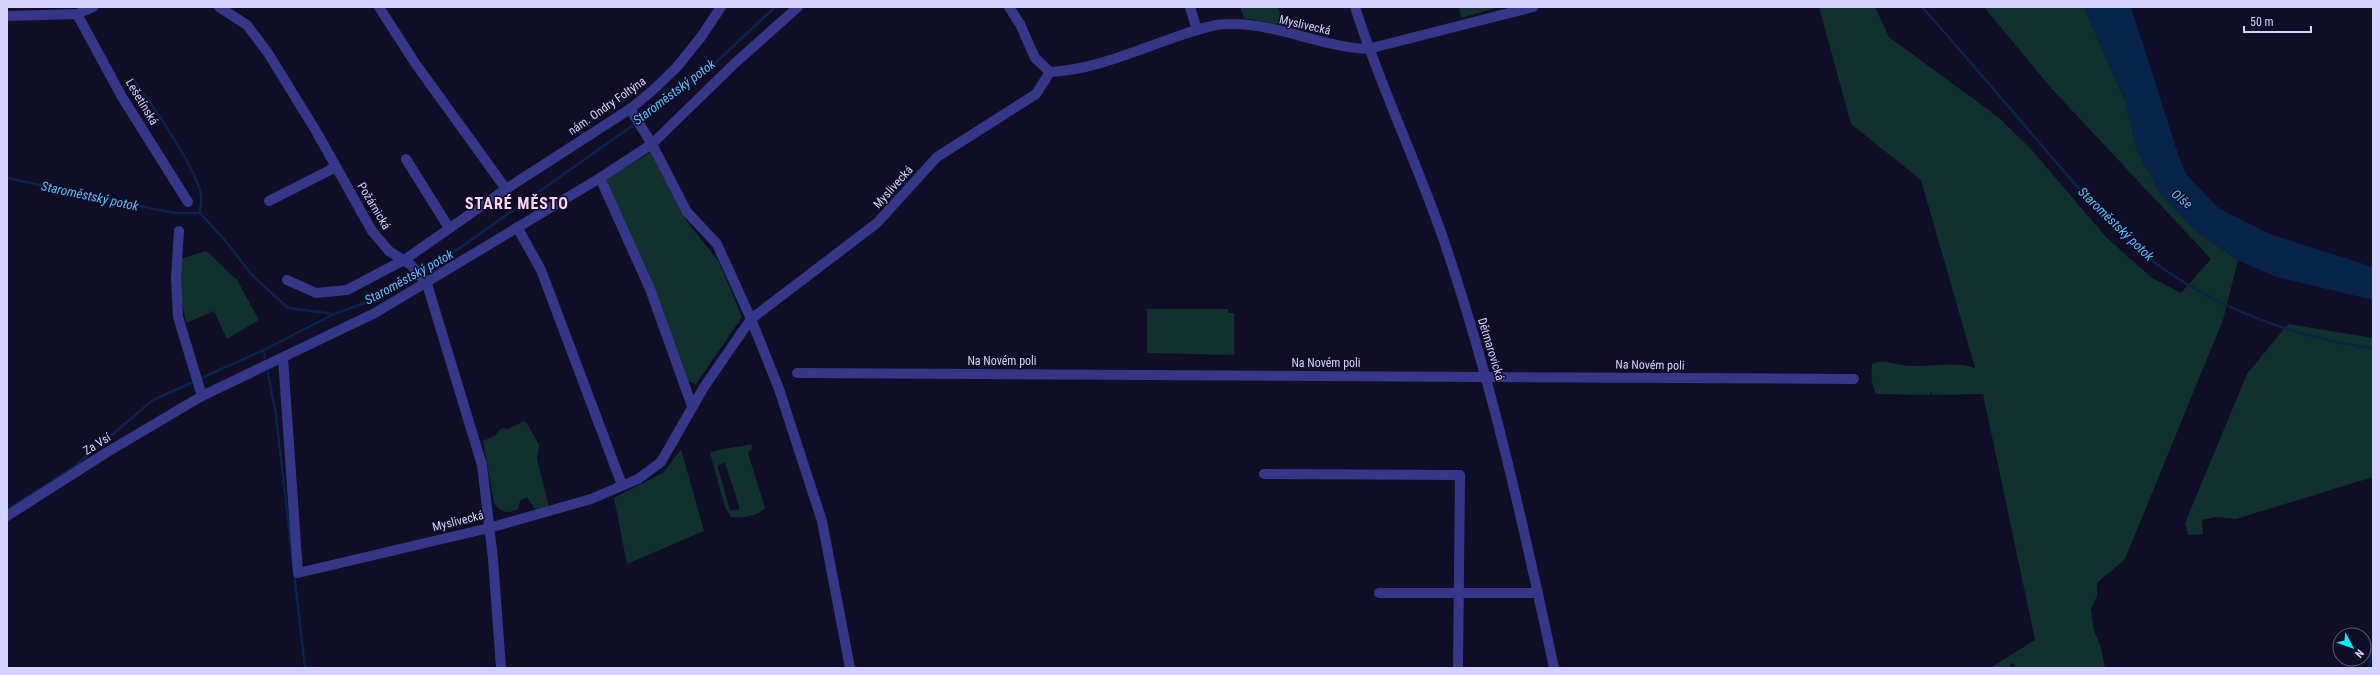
<svg xmlns="http://www.w3.org/2000/svg" width="2380" height="675" viewBox="0 0 2380 675" font-family="'Roboto Condensed',sans-serif">
  <style>
    .green { fill: #10312e; fill-rule: evenodd }
    .water { fill: #08244a }
    .lines { fill: none; stroke-linecap: round; stroke-linejoin: round }
    .stream { stroke: #08244a; stroke-width: 2.5 }
    .street { stroke: #353788; stroke-width: 10 }
    .labels { text-anchor: middle; dominant-baseline: central; stroke-width: 3; stroke-linejoin: round; paint-order: stroke }
    .street-label { font-size: 12px; fill: #d5d2ff; stroke: #100d26 }
    .water-label { font-size: 13px; font-style: italic; fill: #60bfff; stroke: #100d26 }
    .district-label { font-size: 16px; font-weight: bold; letter-spacing: 1px; fill: #ffd4f2; stroke: #100d26 }
  </style>
  <rect width="100%" height="100%" fill="#100d26"/>
  <g class="green">
    <polygon points="1240,7 1278,7 1285,26 1244,18"/>
    <polygon points="1459,7 1500,7 1461,18"/>
    <path d="M 1819,7 L 1875,7 L 1889,37 L 1998,117 L 2030,148 L 2107,238 L 2152,278 L 2181,293 L 2211,259 L 2051,88 L 1984,7 L 2084,7 L 2125,101 L 2138,153 L 2193,229 L 2238,260 L 2223,320 L 2125,559 L 2097,583 L 2097,596 L 2091,609 L 2094,631 L 2101,647 L 2105,668 L 2012,668 L 2015,666 L 2013,663 L 2010,665 L 2011,668 L 1990,668 L 2035,640 L 1983,394 L 1933,395 L 1931,392 L 1930,395 L 1876,394 C 1871,383 1871,376 1872,364 C 1881,359 1893,364 1903,365 C 1926,369 1953,360 1975,368 L 1921,180 L 1851,124 Z"/>
    <polygon points="651,152 686,220 719,262 742,317 696,384 687,381 605,180"/>
    <polygon points="206,251 237,280 259,320 227,339 214,311 186,323 178,281 180,259"/>
    <polygon points="1147,309 1228,309 1228,313 1234,313 1234,355 1147,353"/>
    <polygon points="2288,324 2373,338 2373,477 2236,519 2215,517 2202,520 2203,534 2188,535 2185,523 2247,374"/>
    <path d="M 524,421 L 527,423 L 539,445 L 537,459 L 549,507 L 535,509 L 527,497 L 520,501 L 518,509 C 507,515 500,512 494,503 L 483,441 L 496,435 L 499,430 L 504,428 L 508,429 Z"/>
    <path d="M 751,444 L 753,449 L 748,452 L 749,456 L 765,508 C 758,516 742,519 731,517 L 725,507 L 710,453 C 723,447 738,448 751,444 ZM 725,463 L 739,506 L 739,510 L 730,510 L 718,468 L 718,465 Z"/>
    <polygon points="681,449 704,531 627,564 614,498 664,472"/>
  </g>
  <polygon class="water" points="2084,7 2131,7 2178,154 2186,174 2217,207 2270,234 2373,267 2373,300 2276,277 2238,260 2193,229 2160,194 2138,153 2125,101"/>
  <g class="lines">
    <g class="stream">
      <path d="M 1922,7 C 1963,53 2003,100 2043,147 C 2083,193 2122,243 2174,276 C 2232,314 2301,337 2369,348 L 2373,347"/>
      <path d="M 135,82 C 151,103 200,173 201,197 C 202,202 200,208 200,213"/>
      <polyline points="640,120 709,69 775,7"/>
      <polyline points="7,178 174,213 200,213 223,238 252,275 288,308 334,314 365,303 416,275"/>
      <polyline points="420,273 440,262 636,123"/>
      <polyline points="265,358 264,350 334,314"/>
      <polyline points="268,373 276,415 305,668"/>
      <polyline points="201,378 264,350"/>
      <polyline points="7,510 75,466 153,400 193,382"/>
      <polyline points="2369,668 2373,644"/>
    </g>
    <g class="street">
      <polyline points="219,7 247,25 268,53 316,131 372,231 389,251 411,265 427,284 482,465 493,559 501,668"/>
      <polyline points="379,7 415,63 506,189"/>
      <path d="M 1009,7 L 1020,24 L 1035,58 L 1050,72 C 1093,70 1132,52 1173,38 C 1187,33 1201,28 1216,25 C 1266,18 1318,47 1368,49 L 1533,7"/>
      <polyline points="1190,7 1197,30"/>
      <path d="M 1355,7 C 1380,86 1416,160 1443,238 C 1491,378 1523,523 1554,668"/>
      <polyline points="77,14 122,97 188,202"/>
      <polyline points="7,16 77,14 93,7"/>
      <polyline points="630,109 652,144 687,212 717,244 751,319 779,389 822,521 850,668"/>
      <polyline points="406,159 449,228"/>
      <polyline points="600,178 650,289 692,406"/>
      <polyline points="269,201 336,167"/>
      <polyline points="517,227 541,270 622,485"/>
      <polyline points="179,231 176,278 178,317 202,396"/>
      <polyline points="287,280 316,293 347,290 404,260 506,189 630,109 652,91 676,68 701,37 721,7"/>
      <polyline points="283,358 298,573 489,528 591,499 638,479 661,462 704,387 751,319 877,223 937,157 1036,94 1050,72"/>
      <polyline points="797,373 1854,379"/>
      <polyline points="1264,474 1460,475 1458,668"/>
      <polyline points="7,516 109,451 202,396 375,313 600,178 652,144 734,64 798,7"/>
      <polyline points="1379,593 1538,593"/>
    </g>
  </g>
  <g class="labels">
    <g class="street-label">
      <text transform="translate(1305 25) rotate(13)">Myslivecká</text>
      <text transform="translate(142 102) rotate(59)">Lešetínská</text>
      <text transform="translate(607 106) rotate(-35)">nám. Ondry Foltýna</text>
      <text transform="translate(893 187) rotate(-48)">Myslivecká</text>
      <text transform="translate(374 206) rotate(59)">Požárnická</text>
      <text transform="translate(1491 349) rotate(73)">Dětmarovická</text>
      <text x="1002" y="361">Na Novém poli</text>
      <text x="1326" y="363">Na Novém poli</text>
      <text transform="translate(1650 365) rotate(1)">Na Novém poli</text>
      <text transform="translate(97 444) rotate(-32)">Za Vsí</text>
      <text transform="translate(458 521) rotate(-14)">Myslivecká</text>
    </g>
    <g class="water-label">
      <text transform="translate(674 92) rotate(-37)">Staroměstský potok</text>
      <text transform="translate(90 196) rotate(12)">Staroměstský potok</text>
      <text transform="translate(2182 199) rotate(39)">Olše</text>
      <text transform="translate(2116 224) rotate(44)">Staroměstský potok</text>
      <text transform="translate(409 277) rotate(-29)">Staroměstský potok</text>
    </g>
    <g class="district-label">
      <text x="517" y="203">STARÉ MĚSTO</text>
    </g>
  </g>
  <rect width="2380" height="675" fill="none" stroke="#d5d2ff" stroke-width="16"/>
  <g transform="translate(2352 647) rotate(131)"><circle r="19" fill="#100d26" stroke="#5f5c7d"/>
  <path d="M0-3L7 15L0 10L-7 15Z" fill="#00f3fd"/>
  <text y="-6" font-size="11" font-weight="bold" text-anchor="middle" fill="#d5d2ff">N</text>
  </g>
  <path d="M2244 26v6h67v-6" fill="none" stroke="#d5d2ff" stroke-width="2"/>
  <text x="2250" y="26" font-size="12" fill="#d5d2ff" stroke="#100d26" stroke-width="3" paint-order="stroke">50 m</text>
</svg>
